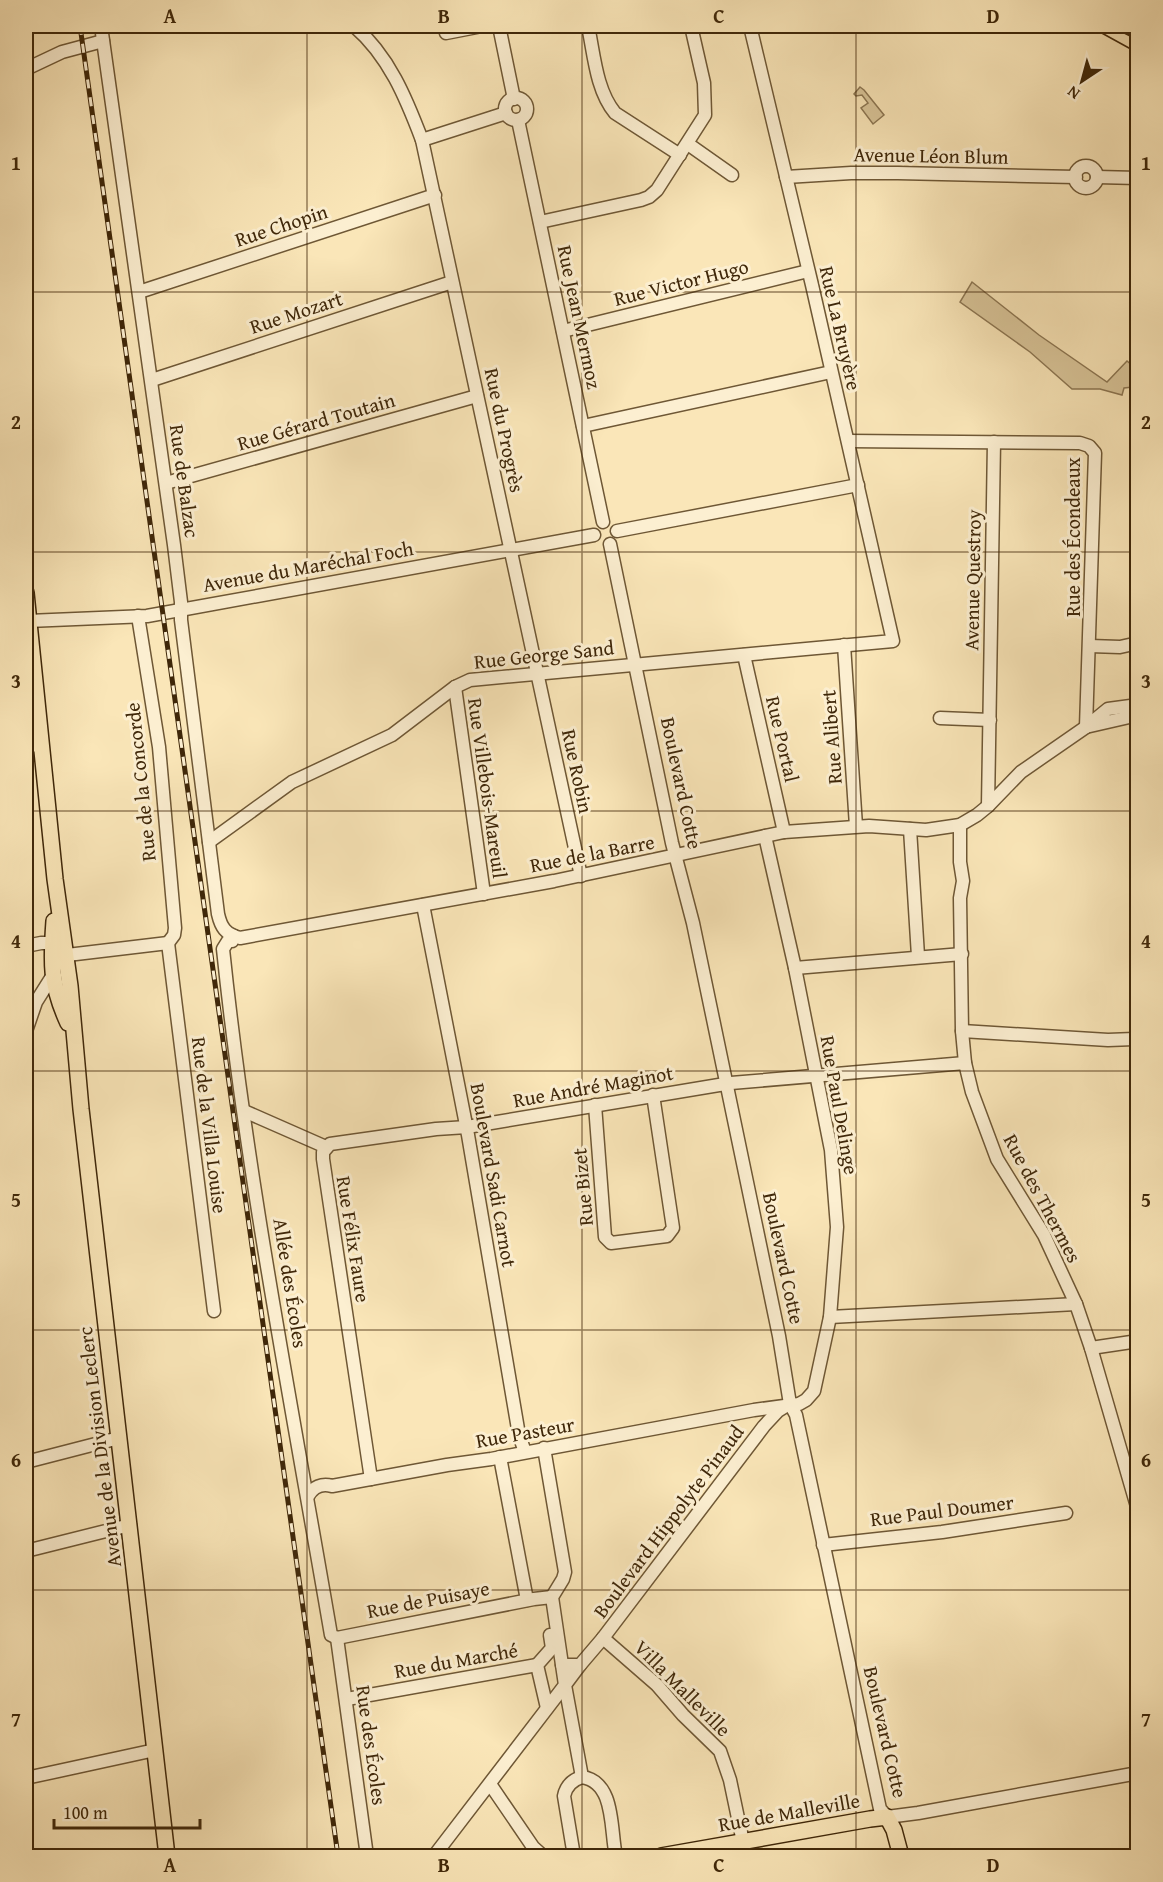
<svg xmlns="http://www.w3.org/2000/svg" width="1163" height="1882" viewBox="0 0 1163 1882" font-family="'Gentium Book Plus',serif">
  <style>
    .green { fill: #dac69a; stroke: #8c7652; stroke-width: 1.5 }
    .lines { fill: none; stroke-linecap: round; stroke-linejoin: round }
    .minor-casing { stroke: #6e5735; stroke-width: 15 }
    .major-casing { stroke: #3f2709; stroke-width: 18 }
    .minor { stroke: #fcefd1; stroke-width: 12 }
    .major { stroke: #fae6b8; stroke-width: 15 }
    .tram { stroke: #3f2709; stroke-width: 1.5 }
    .rail-casing { stroke: #3f2709; stroke-width: 5 }
    .rail { stroke: #fcefd1; stroke-width: 3; stroke-dasharray: 9; stroke-linecap: butt }
    .grid { fill: none; stroke: #3f2709; stroke-width: 1.5; stroke-opacity: 0.55 }
    .labels { text-anchor: middle; dominant-baseline: central; stroke-width: 6; stroke-linejoin: round; paint-order: stroke }
    .street-label { font-size: 20px; fill: #3f2709; stroke: #fcefd1 }
    .neatline { fill: none; stroke: #3f2709; stroke-width: 2 }
    .grid-label { font-size: 20px; text-anchor: middle; font-weight: bold; fill: #3f2709 }
  </style>
  <rect width="100%" height="100%" fill="#fae6b8"/>
  <filter id="stains"><feTurbulence type="fractalNoise" baseFrequency=".00333" numOctaves="4"/><feColorMatrix values="0 0 0 0 .2 0 0 0 0 .09 0 0 0 0 .02 0 0 0 .5 -.17"/></filter>
  <radialGradient id="worn" r=".72"><stop offset=".6" stop-color="#630" stop-opacity="0"/><stop offset="1" stop-color="#630" stop-opacity=".3"/></radialGradient>
  <g class="green">
    <polygon points="860,87 864,90 884,115 873,124 861,108 868,103 862,95 856,96 854,94"/>
    <polygon points="972,282 1039,335 1107,382 1127,361 1133,366 1137,360 1137,391 1133,387 1124,388 1122,395 1100,389 1072,389 1030,352 960,302"/>
  </g>
  <g class="lines">
    <defs>
      <g id="minor">
        <path d="M 101,26 L 174,545 L 181,602 L 181,620 L 218,914 C 221,927 225,934 240,938 L 554,881 L 784,832 L 869,826 L 926,830 L 960,825 L 977,815 L 988,806 L 1021,772 L 1086,727 L 1108,709 L 1138,705"/>
        <path d="M 354,26 C 389,56 406,98 422,140 L 581,876"/>
        <polyline points="499,26 514,99"/>
        <path d="M 588,26 C 594,54 596,90 615,113 L 680,155"/>
        <polyline points="446,33 482,26"/>
        <polyline points="26,69 62,52 103,41"/>
        <circle cx="516" cy="109" r="11"/>
        <polyline points="518,120 603,522"/>
        <polyline points="422,140 506,113"/>
        <polyline points="688,144 732,175"/>
        <circle cx="1086" cy="177" r="11"/>
        <polyline points="786,177 851,173 898,173 1076,177"/>
        <polyline points="1097,177 1138,178"/>
        <polyline points="540,222 641,200 649,197 657,190 705,115 704,83 691,26"/>
        <polyline points="139,292 435,195"/>
        <polyline points="563,331 808,271"/>
        <polyline points="152,380 452,282"/>
        <polyline points="583,426 831,372"/>
        <polyline points="848,441 1080,443 1089,446 1095,453 1086,727"/>
        <polyline points="166,483 477,396"/>
        <polyline points="617,531 858,485"/>
        <polyline points="610,544 672,843 693,923 779,1336 790,1404 796,1415 880,1809 887,1817 918,1813 1138,1773"/>
        <polyline points="138,616 159,747 175,928 174,935 168,943"/>
        <polyline points="28,621 147,616 594,535"/>
        <polyline points="844,645 856,826"/>
        <polyline points="1090,646 1120,647 1138,643"/>
        <polyline points="744,655 784,832"/>
        <polyline points="455,687 484,894"/>
        <polyline points="940,718 990,720"/>
        <polyline points="1090,726 1138,715"/>
        <polyline points="26,746 40,745"/>
        <polyline points="988,806 994,442"/>
        <polyline points="960,825 960,862 963,881 960,898 962,1031 965,1063 972,1092 997,1159 1044,1235 1076,1304 1091,1348 1138,1510"/>
        <polyline points="910,829 918,956"/>
        <polyline points="209,842 292,782 392,735 455,687 470,680 893,641 812,285 750,26"/>
        <polyline points="423,905 468,1135 519,1435 525,1452"/>
        <path d="M 234,936 L 232,941 L 228,941 L 223,949 C 247,1179 292,1407 331,1635 L 337,1638"/>
        <polyline points="168,943 214,1311"/>
        <polyline points="26,946 41,943 60,943"/>
        <polyline points="59,956 168,943"/>
        <polyline points="795,968 962,954"/>
        <polyline points="26,1031 36,1002 53,975"/>
        <polyline points="962,1031 1108,1040 1134,1039"/>
        <polyline points="595,1105 605,1237 611,1243 667,1236 673,1228 653,1095"/>
        <polyline points="244,1111 326,1147"/>
        <polyline points="830,1317 1076,1304"/>
        <polyline points="1091,1348 1138,1341"/>
        <polyline points="500,1457 527,1600"/>
        <polyline points="26,1462 119,1438"/>
        <polyline points="371,1479 323,1159 323,1152 330,1144 436,1129 467,1127 731,1083 965,1063"/>
        <path d="M 308,1496 C 313,1487 322,1483 332,1486 L 447,1465 L 491,1459 L 754,1410 L 799,1404 L 806,1400 L 814,1391 L 830,1317 L 837,1227 L 831,1150 L 795,968 L 765,836"/>
        <polyline points="823,1545 942,1532 1066,1513"/>
        <polyline points="26,1551 130,1525"/>
        <polyline points="337,1638 367,1856"/>
        <polyline points="337,1638 534,1599 552,1597"/>
        <polyline points="603,1638 657,1685 683,1715 720,1751 730,1780 743,1842"/>
        <polyline points="562,1665 580,1665 603,1638 764,1426 778,1411 786,1406"/>
        <polyline points="580,1665 565,1685 582,1777"/>
        <polyline points="347,1699 537,1665"/>
        <polyline points="547,1708 537,1665 552,1648 550,1635"/>
        <polyline points="26,1778 155,1750"/>
        <polyline points="490,1784 533,1847 543,1856"/>
        <polyline points="434,1856 565,1685 552,1597 563,1579 565,1572 544,1448"/>
        <path d="M 574,1856 L 564,1796 C 566,1786 572,1780 582,1777 C 616,1782 610,1831 616,1856"/>
      </g>
      <g id="major">
        <polyline points="26,593 55,879 70,986 81,1109 167,1856"/>
        <path d="M 54,921 C 51,962 50,984 68,1023"/>
        <polyline points="661,1856 870,1819 887,1817 894,1830 901,1856"/>
      </g>
    </defs>
    <use href="#minor" class="minor-casing"/>
    <use href="#major" class="major-casing"/>
    <use href="#minor" class="minor"/>
    <use href="#major" class="major"/>
    <polyline class="tram" points="1089,26 1138,53"/>
    <defs>
      <g id="rail">
        <polyline points="80,26 338,1856"/>
        <polyline points="1114,26 1138,38"/>
      </g>
    </defs>
    <use href="#rail" class="rail-casing"/>
    <use href="#rail" class="rail"/>
  </g>
  <path class="grid" d="M 307,26 L 307,1856M 582,26 L 582,1856M 856,26 L 856,1856M 26,292 L 1138,292M 26,552 L 1138,552M 26,811 L 1138,811M 26,1071 L 1138,1071M 26,1330 L 1138,1330M 26,1590 L 1138,1590"/>
  <g class="labels">
    <g class="street-label">
      <text transform="translate(931 155) rotate(1)">Avenue Léon Blum</text>
      <text transform="translate(281 225) rotate(-18)">Rue Chopin</text>
      <text transform="translate(681 282) rotate(-14)">Rue Victor Hugo</text>
      <text transform="translate(296 312) rotate(-18)">Rue Mozart</text>
      <text transform="translate(580 317) rotate(78)">Rue Jean Mermoz</text>
      <text transform="translate(841 328) rotate(77)">Rue La Bruyère</text>
      <text transform="translate(316 421) rotate(-16)">Rue Gérard Toutain</text>
      <text transform="translate(505 430) rotate(78)">Rue du Progrès</text>
      <text transform="translate(185 481) rotate(82)">Rue de Balzac</text>
      <text transform="translate(1072 537) rotate(-90)">Rue des Écondeaux</text>
      <text transform="translate(308 566) rotate(-10)">Avenue du Maréchal Foch</text>
      <text transform="translate(972 580) rotate(-89)">Avenue Questroy</text>
      <text transform="translate(544 654) rotate(-6)">Rue George Sand</text>
      <text transform="translate(831 737) rotate(-94)">Rue Alibert</text>
      <text transform="translate(783 739) rotate(77)">Rue Portal</text>
      <text transform="translate(578 771) rotate(78)">Rue Robin</text>
      <text transform="translate(140 782) rotate(-96)">Rue de la Concorde</text>
      <text transform="translate(682 783) rotate(78)">Boulevard Cotte</text>
      <text transform="translate(488 788) rotate(82)">Rue Villebois-Mareuil</text>
      <text transform="translate(592 853) rotate(-11)">Rue de la Barre</text>
      <text transform="translate(593 1086) rotate(-10)">Rue André Maginot</text>
      <text transform="translate(840 1105) rotate(80)">Rue Paul Delinge</text>
      <text transform="translate(210 1125) rotate(83)">Rue de la Villa Louise</text>
      <text transform="translate(494 1175) rotate(80)">Boulevard Sadi Carnot</text>
      <text transform="translate(582 1187) rotate(-95)">Rue Bizet</text>
      <text transform="translate(1043 1198) rotate(62)">Rue des Thermes</text>
      <text transform="translate(354 1239) rotate(81)">Rue Félix Faure</text>
      <text transform="translate(784 1258) rotate(78)">Boulevard Cotte</text>
      <text transform="translate(291 1283) rotate(81)">Allée des Écoles</text>
      <text transform="translate(525 1432) rotate(-10)">Rue Pasteur</text>
      <text transform="translate(99 1447) rotate(-97)">Avenue de la Division Leclerc</text>
      <text transform="translate(942 1510) rotate(-7)">Rue Paul Doumer</text>
      <text transform="translate(668 1521) rotate(-53)">Boulevard Hippolyte Pinaud</text>
      <text transform="translate(428 1599) rotate(-11)">Rue de Puisaye</text>
      <text transform="translate(456 1660) rotate(-10)">Rue du Marché</text>
      <text transform="translate(683 1688) rotate(45)">Villa Malleville</text>
      <text transform="translate(886 1732) rotate(77)">Boulevard Cotte</text>
      <text transform="translate(372 1745) rotate(82)">Rue des Écoles</text>
      <text transform="translate(789 1812) rotate(-10)">Rue de Malleville</text>
    </g>
  </g>
  <rect width="1163" height="1882" fill="none" stroke="#fae6b8" stroke-width="66"/>
  <g transform="translate(1082 81) rotate(216)" stroke="#fcefd1" stroke-width="4.5" paint-order="stroke">
  <path d="M0-4.5L10 22L0 15L-10 22Z" fill="#3f2709"/>
  <text y="-9" font-size="16" font-weight="bold" text-anchor="middle" fill="#3f2709">N</text>
  </g>
  <path d="M54 1819v9h146v-9" fill="none" stroke="#3f2709" stroke-width="3"/>
  <text x="63" y="1819" font-size="18" fill="#3f2709" stroke="#fcefd1" stroke-width="4.5" paint-order="stroke">100 m</text>
  <rect x="33" y="33" width="1097" height="1816" class="neatline"/>
  <g class="grid-label">
    <text x="170" y="23">A</text>
    <text x="444" y="23">B</text>
    <text x="719" y="23">C</text>
    <text x="993" y="23">D</text>
    <text x="16" y="170">1</text>
    <text x="1146" y="170">1</text>
    <text x="16" y="429">2</text>
    <text x="1146" y="429">2</text>
    <text x="16" y="688">3</text>
    <text x="1146" y="688">3</text>
    <text x="16" y="948">4</text>
    <text x="1146" y="948">4</text>
    <text x="16" y="1207">5</text>
    <text x="1146" y="1207">5</text>
    <text x="16" y="1467">6</text>
    <text x="1146" y="1467">6</text>
    <text x="16" y="1726">7</text>
    <text x="1146" y="1726">7</text>
    <text x="170" y="1872">A</text>
    <text x="444" y="1872">B</text>
    <text x="719" y="1872">C</text>
    <text x="993" y="1872">D</text>
  </g>
  <rect width="100%" height="100%" filter="url(#stains)"/>
  <rect width="100%" height="100%" fill="url(#worn)"/>
</svg>
